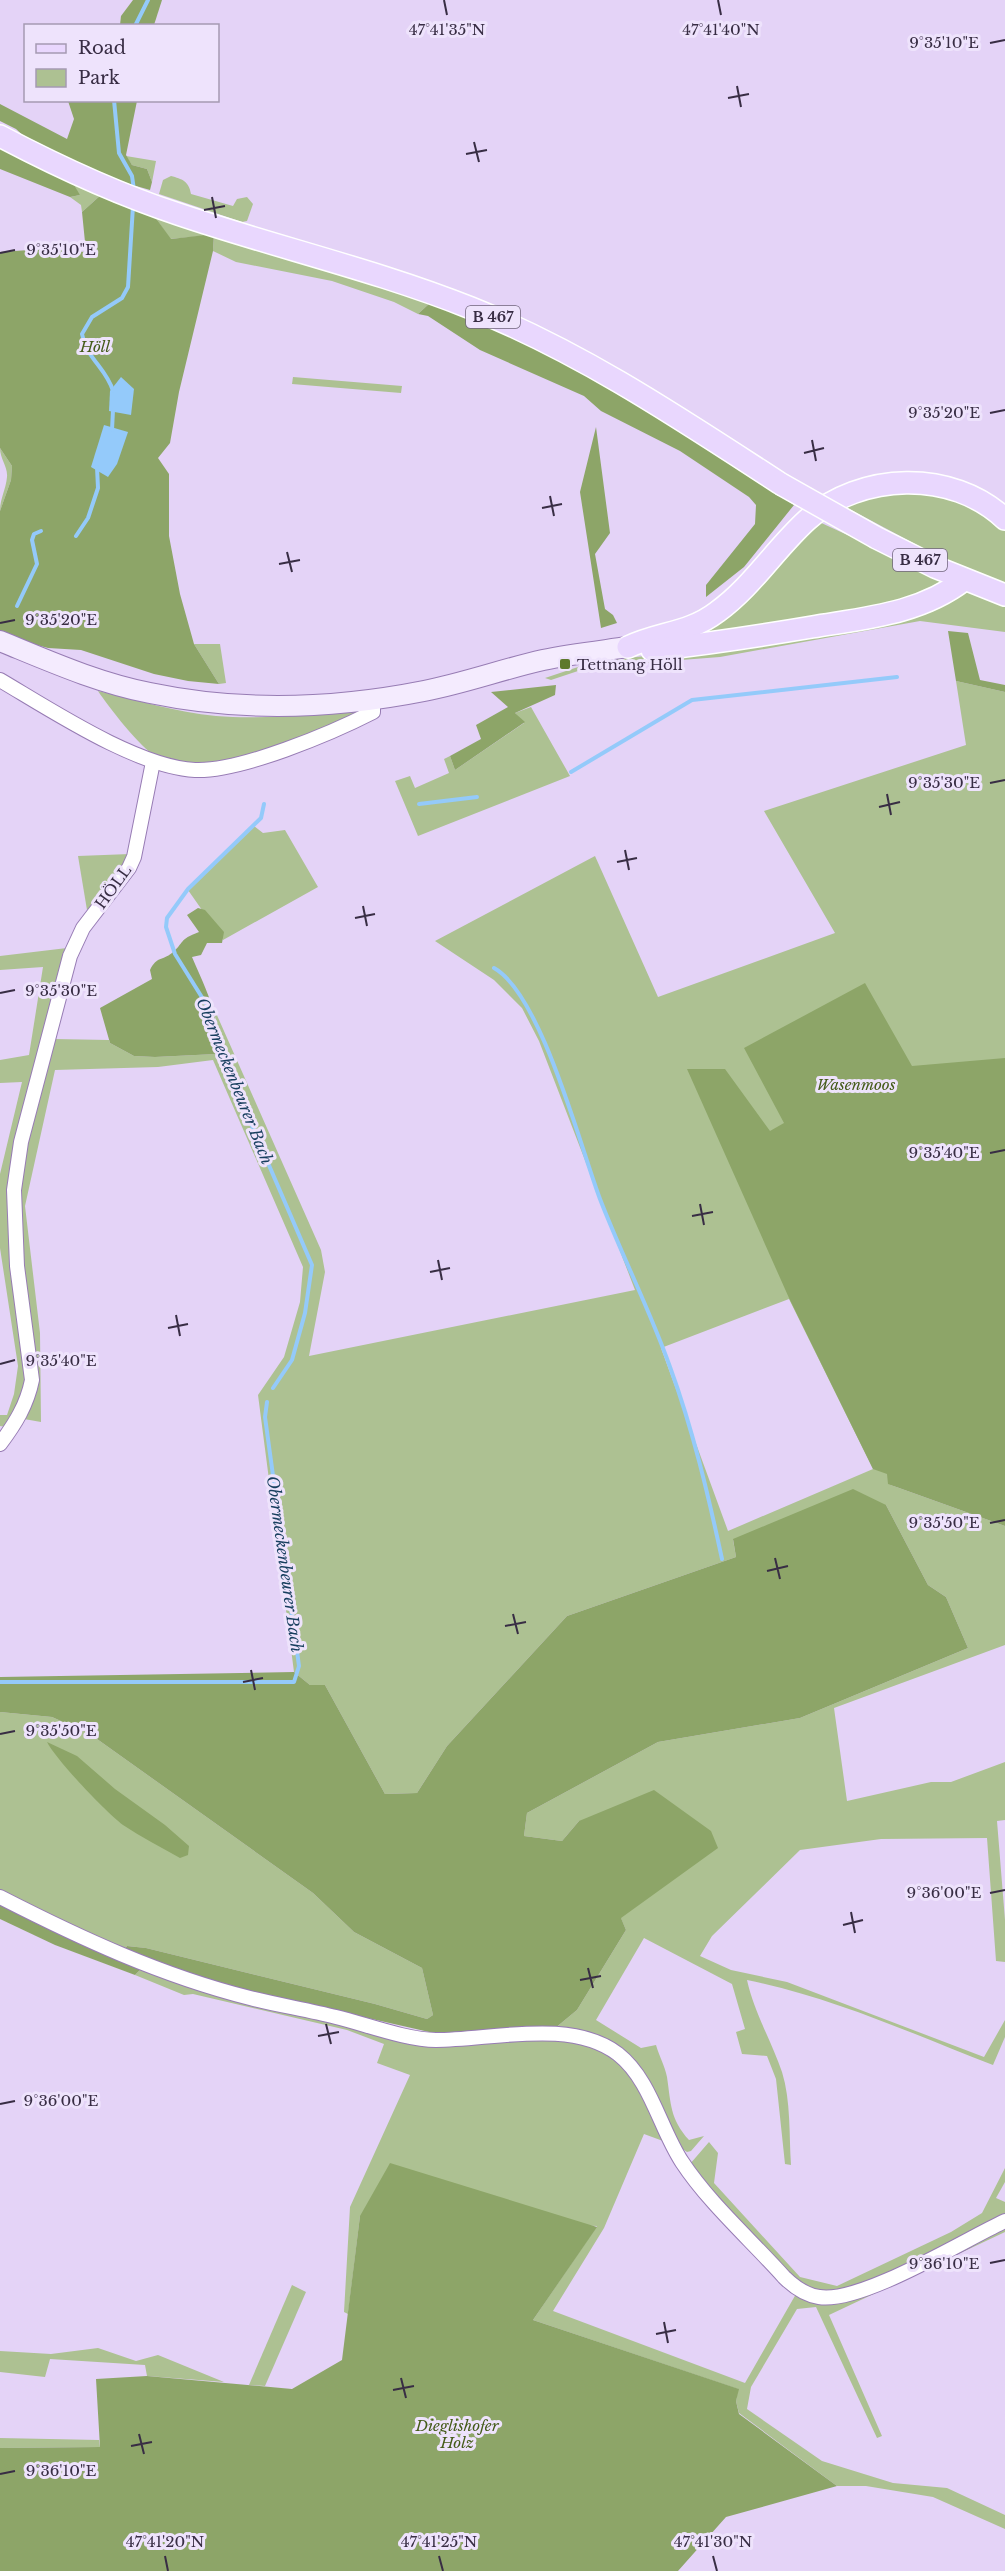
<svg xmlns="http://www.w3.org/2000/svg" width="1005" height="2571" viewBox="0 0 1005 2571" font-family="'Libre Baskerville',serif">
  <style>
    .green { fill: #adc192; fill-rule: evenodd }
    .forest { fill: #8da568 }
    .water { fill: #94cafa }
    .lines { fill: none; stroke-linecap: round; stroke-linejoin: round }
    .stream { stroke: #94cafa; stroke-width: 4 }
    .street-casing { stroke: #977cb4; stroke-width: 16 }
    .secondary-casing { stroke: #977cb4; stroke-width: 22 }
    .primary-casing { stroke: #fff; stroke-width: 24 }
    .street { stroke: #fff; stroke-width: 14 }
    .secondary { stroke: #f4ebfe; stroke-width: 20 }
    .primary { stroke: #e9d7fe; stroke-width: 21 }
    .primary-bridge-casing { stroke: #fff; stroke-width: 24; stroke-linecap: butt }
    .primary-bridge { stroke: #e9d7fe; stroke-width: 21 }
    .ticks { fill: none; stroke: #382d44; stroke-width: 2 }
    .poi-dot { fill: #5e792c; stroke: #eee3fc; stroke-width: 2 }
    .labels { text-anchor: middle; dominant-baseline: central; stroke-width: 6; stroke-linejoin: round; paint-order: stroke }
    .shield { fill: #eee3fc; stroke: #6f647b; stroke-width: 1.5 }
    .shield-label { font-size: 14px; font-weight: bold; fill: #382d44 }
    .park-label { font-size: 15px; font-style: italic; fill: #455c1a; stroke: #eee3fc }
    .poi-label { font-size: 15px; fill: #382d44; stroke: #eee3fc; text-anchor: start }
    .street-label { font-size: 15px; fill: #382d44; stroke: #eee3fc }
    .water-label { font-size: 16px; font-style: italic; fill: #183f5f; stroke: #eee3fc }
    .ticks-label { font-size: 15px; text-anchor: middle; fill: #382d44; stroke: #eee3fc; stroke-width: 6; stroke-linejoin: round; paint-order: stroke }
  </style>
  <rect width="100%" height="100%" fill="#e4d3f7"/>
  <g class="green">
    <polygon points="0,144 102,194 82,212 81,205 70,197 80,195 35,166 0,148"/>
    <polygon points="126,156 156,161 152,182 147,169 132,165"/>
    <path d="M 171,176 C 182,179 189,181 191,194 L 233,206 L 237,199 L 247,197 L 253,204 L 247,221 L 242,222 L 159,194 L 163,180 Z"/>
    <polygon points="155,217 327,268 431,302 418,314 394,302 332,281 236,262 213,251 214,235 170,239"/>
    <polygon points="293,377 402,386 401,393 292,384"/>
    <path d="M 0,448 L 12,466 L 11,480 L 0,511 C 0,499 6,489 7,477 C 8,467 0,459 0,448 Z"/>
    <polygon points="886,490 949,494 1005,525 1005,585 960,568 842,505"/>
    <polygon points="817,521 952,583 929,596 689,640"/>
    <polygon points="968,591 1005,603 1005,632 920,621 720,657 590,667 551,680 545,678 593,662 723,647"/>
    <polygon points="194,644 220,644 226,683 219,684"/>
    <path d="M 956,681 L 1005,692 L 1005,1517 L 888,1484 L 1005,1526 L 1005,1645 L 834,1708 L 847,1801 L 931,1782 L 951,1782 L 1005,1762 L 1005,1820 L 997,1821 L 1005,1920 L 1005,1962 L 996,1961 L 987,1838 L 881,1839 L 800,1850 L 712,1936 L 700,1956 L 731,1970 L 787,1982 L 984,2057 L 1005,2020 L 1005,2037 L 993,2065 C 913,2034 832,1997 747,1980 C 754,2012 771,2040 782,2072 C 791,2101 789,2135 791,2165 L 785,2164 L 776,2079 L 767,2056 L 742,2054 L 736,2032 L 745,2029 L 732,1984 L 644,1938 L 596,2020 L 641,2048 L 656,2045 C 659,2056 665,2066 667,2077 C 671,2104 670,2119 689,2140 L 704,2136 L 691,2151 L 687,2152 L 681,2148 C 665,2118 640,2055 609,2041 C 592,2033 572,2032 554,2029 L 577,2010 L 626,1930 L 579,1821 L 562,1841 L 524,1836 L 527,1813 L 658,1742 L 800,1718 L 968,1648 L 946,1597 L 928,1585 L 886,1505 L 733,1540 L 736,1557 L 567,1616 L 447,1746 L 417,1793 L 385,1794 L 325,1685 L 310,1685 L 294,1672 L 258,1395 L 284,1357 L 300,1302 L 303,1267 L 213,1060 L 158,1067 L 55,1070 L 25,1206 L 40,1333 L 41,1422 L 24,1419 L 36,1391 L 22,1269 L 17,1202 L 23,1158 L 54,1039 L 109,1040 L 110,1043 L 134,1056 L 155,1057 L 216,1054 L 218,1029 L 212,1004 L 321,1250 L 325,1272 L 309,1356 L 635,1290 L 539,1041 L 522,1008 L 494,980 L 435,941 L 595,856 L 658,997 L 835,933 L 764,811 L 966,745 ZM 789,1299 L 873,1469 L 728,1531 L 661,1348 Z"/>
    <path d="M 98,691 C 137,700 176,712 216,716 C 262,720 313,714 359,711 L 348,719 C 302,737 204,780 156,756 C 141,749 108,706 98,691 Z"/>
    <polygon points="531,707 570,776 418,836 395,781 410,776 415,788 449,773 444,759 450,756 455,770 524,723 515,713"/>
    <polygon points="254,826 263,833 285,830 318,887 223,940 188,890"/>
    <polygon points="130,854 114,882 87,910 78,856"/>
    <polygon points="67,948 13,1161 27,1372 22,1399 6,1427 0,1426 0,1415 7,1415 14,1394 18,1366 0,1248 0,1174 22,1082 0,1083 0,1060 29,1055 43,967 0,970 0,956"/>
    <polygon points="0,1712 52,1717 90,1734 313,1893 354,1932 422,1968 433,2015 427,2019 375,2004 146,1948 127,1946 123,1952 0,1892"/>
    <polygon points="142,1968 397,2036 556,2038 591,2046 620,2063 633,2078 663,2141 644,2134 604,2228 553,2311 745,2383 796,2294 833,2302 1005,2228 1005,2232 829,2315 882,2436 877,2438 816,2307 797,2309 751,2387 747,2409 822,2461 893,2483 947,2488 1005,2515 1005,2529 933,2497 866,2486 837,2486 739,2413 736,2401 738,2389 533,2320 597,2226 360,2216 348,2314 344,2312 350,2207 410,2075 377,2063 384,2044 347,2030 193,1994 184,1995 135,1975"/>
    <polygon points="709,2142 718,2153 714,2183 800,2277 837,2286 951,2232 982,2213 1005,2168 1005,2182 996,2198 1005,2202 1005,2215 860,2287 824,2294 797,2282 712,2190 690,2164"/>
    <polygon points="292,2285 306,2292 265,2386 249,2385"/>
    <polygon points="98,2348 136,2361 158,2355 224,2382 147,2376 145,2365 50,2359 45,2377 0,2372 0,2351 51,2354"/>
    <polygon points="0,2438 99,2440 100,2447 0,2448"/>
  </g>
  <g class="forest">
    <polygon points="133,0 162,0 154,25 120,25 121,16"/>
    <polygon points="68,101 137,101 126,155 132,165 147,169 152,182 150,190 98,175 30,142 16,129 0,121 0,104 67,139 74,119"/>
    <polygon points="0,148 74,185 80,195 70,197 0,169"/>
    <polygon points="102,194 155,217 171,239 214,234 213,251 179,392 170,443 158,458 169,474 169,536 180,594 194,644 219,684 188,681 154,674 81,650 48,648 0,635 0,511 11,480 12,466 0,448 0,252 44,249 86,252 82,212"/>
    <polygon points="431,302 553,355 633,398 794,505 744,567 706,597 706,585 755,524 756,505 749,497 680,451 601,411 584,396 480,350 428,316 418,314"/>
    <polygon points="596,427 610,533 595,554 605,609 613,615 617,623 601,628 580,492"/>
    <polygon points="948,631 968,633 980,680 1005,685 1005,692 956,681"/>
    <polygon points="556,685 555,695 515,713 525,722 455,770 450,756 481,739 476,725 508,707 491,692"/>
    <path d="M 198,908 L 205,910 L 224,932 L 222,943 L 207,943 L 201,955 L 192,957 C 208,995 219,1011 216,1054 L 155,1057 L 134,1056 L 110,1043 L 100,1008 L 152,979 L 150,970 C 157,956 162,961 172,953 C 185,942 178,940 199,932 L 187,915 Z"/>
    <polygon points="865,983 912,1066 1005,1058 1005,1526 888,1484 887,1474 873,1469 789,1298 687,1069 725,1069 770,1131 784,1123 744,1048"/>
    <polygon points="853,1489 886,1505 928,1585 946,1597 968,1648 800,1718 658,1742 527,1813 524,1836 562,1841 579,1821 654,1790 711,1831 718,1848 621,1918 626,1930 577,2010 554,2029 438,2034 227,1986 123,1952 127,1946 146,1948 375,2004 427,2019 433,2015 422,1968 354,1932 313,1893 90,1734 52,1717 0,1712 0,1677 294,1672 310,1685 325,1685 385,1794 417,1793 447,1746 567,1616 736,1557 733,1539"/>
    <path d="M 47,1742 L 77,1756 L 115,1789 L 165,1825 L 189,1846 L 188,1855 L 180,1858 C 161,1847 141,1837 123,1825 C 106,1812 57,1761 47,1742 Z"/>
    <polygon points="0,1898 142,1968 135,1975 55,1945 0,1919"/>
    <polygon points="390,2163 597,2227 533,2320 739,2389 736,2401 739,2414 837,2486 726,2517 678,2571 0,2571 0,2448 100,2447 96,2379 147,2376 292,2389 342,2360 360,2216"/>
  </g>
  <g class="water">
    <polygon points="121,377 134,389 131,415 109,411 110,391"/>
    <polygon points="104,425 128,432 117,464 108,477 91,467"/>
  </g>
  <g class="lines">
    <g class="stream">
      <polyline points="135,26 148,0"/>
      <polyline points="114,100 119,153 132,176 134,190"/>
      <path d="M 113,391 C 107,369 86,358 82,334 L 92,317 L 122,298 L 128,287 L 133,206"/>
      <polyline points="112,430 113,410"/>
      <polyline points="76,536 88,518 98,488 97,467"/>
      <polyline points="17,606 37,564 32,540 34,534 41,531"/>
      <polyline points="571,772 692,700 897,677"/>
      <polyline points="264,804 261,818 188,889 167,918 166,927 175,954 208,1007 227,1068 312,1265 305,1313 292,1360 273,1388"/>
      <polyline points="419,804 477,797"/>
      <path d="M 494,968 C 541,994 580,1146 600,1199 C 622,1256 650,1310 670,1367 C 693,1430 708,1494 722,1559"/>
      <polyline points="0,1682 294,1682 299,1666 265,1417 267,1402"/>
    </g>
    <defs>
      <g id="street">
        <path d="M 0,680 C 51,710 137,767 195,770 C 240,772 332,733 373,712 L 373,699"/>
        <path d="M 0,1444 C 15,1424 27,1405 32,1380 L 17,1266 L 14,1190 L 21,1142 L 70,956 L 83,928 L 129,868 L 134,857 L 153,762"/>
        <path d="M 0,1897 C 80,1938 162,1976 250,1998 C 278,2005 308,2010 336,2017 C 365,2024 407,2040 436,2040 C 491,2040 571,2018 618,2054 C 651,2080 660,2129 682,2162 C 709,2203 751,2240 784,2277 C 794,2287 805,2295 819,2297 C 861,2304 964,2240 1005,2221"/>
      </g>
      <path id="secondary" d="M 0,641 C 49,661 98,683 150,693 C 241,712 333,709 424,691 C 465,683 503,669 543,660 C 571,654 600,651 628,647"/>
      <g id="primary">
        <path d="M 0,136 C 57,166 117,194 178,214 C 275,247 376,270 471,308 C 583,353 681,419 781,484"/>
        <polyline points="877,538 935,567 1005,595"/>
        <path d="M 628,647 C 659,632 688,634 717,612 C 752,587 775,549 807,520 C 861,472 952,469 1005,519"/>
        <path d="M 652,650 C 706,644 759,636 812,627 C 865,618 920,614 964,580"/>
      </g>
    </defs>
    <use href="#street" class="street-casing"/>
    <use href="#secondary" class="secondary-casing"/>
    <use href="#primary" class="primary-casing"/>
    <use href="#street" class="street"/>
    <use href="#secondary" class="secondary"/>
    <use href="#primary" class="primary"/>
    <defs>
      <polyline id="primary-bridge" points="781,484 877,538"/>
    </defs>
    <use href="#primary-bridge" class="primary-bridge-casing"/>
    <use href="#primary-bridge" class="primary-bridge"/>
  </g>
  <path class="ticks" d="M 444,0 L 447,15M 718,0 L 721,15M 990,43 L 1005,40M 737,86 L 741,107M 728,98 L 749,94M 474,142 L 479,162M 466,154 L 487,150M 212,197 L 216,218M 204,210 L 225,206M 0,253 L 15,250M 990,413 L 1005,410M 812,440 L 816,461M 804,453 L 824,448M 550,496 L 554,516M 542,508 L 562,504M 287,552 L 292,572M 279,564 L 300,560M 0,623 L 15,620M 990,783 L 1005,780M 887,794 L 891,815M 879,807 L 900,802M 625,850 L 629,870M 617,862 L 637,858M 363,906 L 367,926M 355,918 L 375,914M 0,993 L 15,990M 990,1153 L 1005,1150M 700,1204 L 704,1225M 692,1216 L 713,1212M 438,1260 L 442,1280M 430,1272 L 450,1268M 176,1315 L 180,1336M 168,1328 L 188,1324M 0,1364 L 15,1360M 990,1523 L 1005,1520M 775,1558 L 780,1579M 767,1571 L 788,1566M 513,1614 L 518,1634M 505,1626 L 526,1622M 251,1670 L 255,1690M 243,1682 L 263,1678M 0,1734 L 15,1731M 990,1893 L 1005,1890M 851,1912 L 855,1933M 843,1925 L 863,1920M 588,1968 L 593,1988M 580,1980 L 601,1976M 326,2024 L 331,2044M 318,2036 L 339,2032M 0,2104 L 15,2101M 990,2263 L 1005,2260M 664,2322 L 668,2343M 656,2334 L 676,2330M 401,2378 L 406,2398M 393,2390 L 414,2386M 139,2434 L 144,2454M 131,2446 L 152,2442M 0,2474 L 15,2471M 165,2556 L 168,2571M 439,2556 L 443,2571M 713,2556 L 717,2571"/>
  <rect class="poi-dot" x="559" y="658" width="12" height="12" rx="3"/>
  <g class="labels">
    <g class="shield">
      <rect x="466" y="306" width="54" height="22" rx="4.5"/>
      <rect x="893" y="549" width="54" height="22" rx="4.5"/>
    </g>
    <g class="shield-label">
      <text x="493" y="317">B 467</text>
      <text x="920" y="560">B 467</text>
    </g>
    <g class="park-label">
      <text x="95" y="346">Höll</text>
      <text x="856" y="1084">Wasenmoos</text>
      <text x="457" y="2425">Dieglishofer<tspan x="457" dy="17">Holz</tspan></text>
    </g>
    <g class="poi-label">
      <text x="577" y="664">Tettnang Höll</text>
    </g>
    <g class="street-label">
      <text transform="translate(113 887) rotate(-54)">HÖLL</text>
    </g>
    <g class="water-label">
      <text transform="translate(235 1081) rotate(68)">Obermeckenbeurer Bach</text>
      <text transform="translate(285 1564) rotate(82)">Obermeckenbeurer Bach</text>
    </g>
  </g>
  <g class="ticks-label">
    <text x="447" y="35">47°41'35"N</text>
    <text x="721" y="35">47°41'40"N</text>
    <text x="944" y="48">9°35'10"E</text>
    <text x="61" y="255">9°35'10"E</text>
    <text x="944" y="418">9°35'20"E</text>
    <text x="61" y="625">9°35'20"E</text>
    <text x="944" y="788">9°35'30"E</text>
    <text x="61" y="996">9°35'30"E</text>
    <text x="944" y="1158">9°35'40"E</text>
    <text x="61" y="1366">9°35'40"E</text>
    <text x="944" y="1528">9°35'50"E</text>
    <text x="61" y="1736">9°35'50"E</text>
    <text x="944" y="1898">9°36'00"E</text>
    <text x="61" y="2106">9°36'00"E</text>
    <text x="944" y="2269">9°36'10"E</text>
    <text x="61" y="2476">9°36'10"E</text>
    <text x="165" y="2547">47°41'20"N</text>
    <text x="439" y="2547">47°41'25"N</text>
    <text x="713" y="2547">47°41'30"N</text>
  </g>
  <rect x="24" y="24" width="195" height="78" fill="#eee3fc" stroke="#a59ab2" stroke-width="1.5"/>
  <rect x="36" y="44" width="30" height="9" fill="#e9d7fe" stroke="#a59ab2" stroke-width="1.5"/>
  <text x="78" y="54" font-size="18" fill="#382d44">Road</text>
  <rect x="36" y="69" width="30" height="18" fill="#adc192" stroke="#a59ab2" stroke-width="1.5"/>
  <text x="78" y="84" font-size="18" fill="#382d44">Park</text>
</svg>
